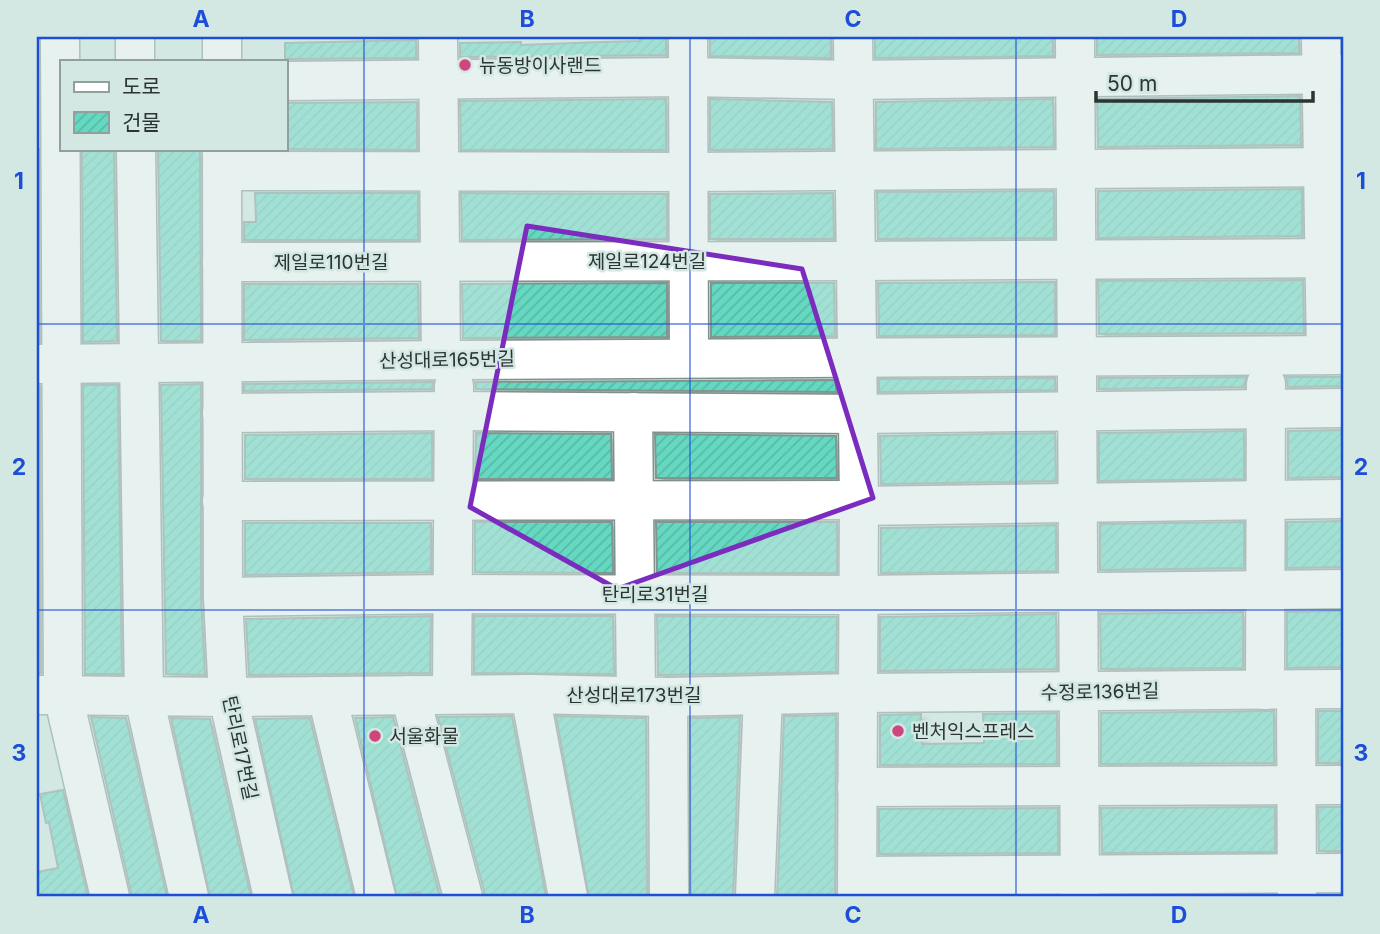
<svg xmlns="http://www.w3.org/2000/svg" width="1380" height="934" viewBox="0 0 1380 934" font-family="Inter,'Noto Sans KR',sans-serif">
  <style>
    .building { fill: url(#building-hatch); stroke: #829691; stroke-width: 2; filter: url(#shadow) }
    .lines { fill: none; stroke-linecap: round; stroke-linejoin: round }
    .minor-casing { stroke: #7e918c; stroke-width: 41 }
    .minor { stroke: #fff; stroke-width: 38 }
    .marked { fill: none; stroke: #7b2cbf; stroke-width: 5; stroke-linejoin: round }
    .grid { fill: none; stroke: #1d4ed8; stroke-width: 2; stroke-opacity: 0.55 }
    .poi-dot { fill: #cf457e; stroke: #d3e8e3; stroke-width: 2.5 }
    .labels { text-anchor: middle; dominant-baseline: central; stroke-width: 5; stroke-linejoin: round; paint-order: stroke }
    .poi-label { font-size: 19px; fill: #2d3533; stroke: #d3e8e3; text-anchor: start }
    .street-label { font-size: 19px; fill: #2d3533; stroke: #d3e8e3 }
    .neatline { fill: none; stroke: #1d4ed8; stroke-width: 2.5 }
    .grid-label { font-size: 23px; text-anchor: middle; font-weight: bold; fill: #1d4ed8 }
  </style>
  <defs>
    <pattern id="building-hatch" width="6" height="6" patternUnits="userSpaceOnUse" patternTransform="scale(1.75)"><rect width="6" height="6" fill="#65d8c1"/><path d="M-1 1l2-2M0 6l6-6M5 7l2-2" fill="none" stroke="#58baa6"/></pattern>
    <filter id="shadow"><feDropShadow dx="6" dy="6" stdDeviation="2" flood-color="#0004"/></filter>
  </defs>
  <rect width="100%" height="100%" fill="#d3e8e3"/>
  <g class="building">
    <polygon points="640,37 666,37 666,55 460,57 460,43 521,42 521,45 601,42 640,41"/>
    <polygon points="754,37 831,37 831,58 710,56 710,38"/>
    <polygon points="875,37 945,37 945,38 1053,37 1053,56 875,58"/>
    <polygon points="1097,37 1299,37 1299,53 1097,55"/>
    <polygon points="416,40 416,58 285,59 285,43"/>
    <polygon points="1300,96 1301,145 1098,147 1097,99"/>
    <polygon points="666,99 666,150 461,150 460,101"/>
    <polygon points="710,99 832,102 833,149 710,150"/>
    <polygon points="1053,99 1054,147 876,149 876,102"/>
    <polygon points="417,102 417,150 254,149 285,149 285,103"/>
    <polygon points="37,149 39,149 40,342 37,342"/>
    <polygon points="82,149 114,149 117,341 83,342"/>
    <polygon points="158,149 200,149 201,341 161,341"/>
    <polygon points="1302,189 1302,236 1098,238 1098,191"/>
    <polygon points="1054,191 1054,238 878,239 877,192"/>
    <polygon points="255,193 418,193 418,240 244,240 244,222 256,222"/>
    <polygon points="461,193 667,194 667,239 462,240"/>
    <polygon points="833,193 834,239 710,239 710,194"/>
    <polygon points="1303,280 1304,333 1099,334 1098,281"/>
    <polygon points="1055,282 1055,335 879,336 878,283"/>
    <polygon points="667,283 667,337 463,338 462,284"/>
    <polygon points="711,283 834,283 835,336 711,337"/>
    <polygon points="244,284 418,284 419,338 244,340"/>
    <polygon points="1246,377 1244,387 1099,389 1099,378"/>
    <polygon points="1286,377 1343,377 1343,386 1288,387"/>
    <polygon points="1055,378 1055,390 879,392 879,379"/>
    <polygon points="836,380 836,392 476,389 475,382"/>
    <polygon points="433,382 432,389 244,391 244,384"/>
    <polygon points="201,384 201,597 205,675 166,674 161,385"/>
    <polygon points="83,385 118,385 122,674 85,674"/>
    <polygon points="37,386 40,386 41,673 37,673"/>
    <polygon points="1343,430 1343,477 1288,478 1288,431"/>
    <polygon points="1244,431 1244,479 1099,481 1099,433"/>
    <polygon points="432,433 432,479 245,479 245,435"/>
    <polygon points="476,433 611,434 612,479 475,479"/>
    <polygon points="1055,433 1056,481 881,484 880,436"/>
    <polygon points="655,434 836,436 837,478 656,478"/>
    <polygon points="1343,521 1343,567 1287,568 1287,522"/>
    <polygon points="475,522 612,522 613,573 475,572"/>
    <polygon points="656,522 837,522 837,573 657,573"/>
    <polygon points="1244,522 1244,568 1100,570 1100,524"/>
    <polygon points="245,523 431,523 431,572 245,575"/>
    <polygon points="1056,525 1056,571 881,573 881,528"/>
    <polygon points="1343,611 1343,667 1287,668 1287,612"/>
    <polygon points="1243,612 1243,668 1101,669 1100,614"/>
    <polygon points="1056,614 1057,669 880,671 880,617"/>
    <polygon points="431,616 430,673 249,675 246,619"/>
    <polygon points="474,616 613,616 614,674 474,673"/>
    <polygon points="657,616 837,617 836,672 658,675"/>
    <polygon points="1274,711 1274,763 1101,764 1101,713"/>
    <rect x="1318" y="711" width="25" height="52"/>
    <polygon points="1057,713 1057,764 880,765 880,715 921,714 922,744 984,743 983,714"/>
    <polygon points="836,715 835,897 777,897 784,716"/>
    <polygon points="512,716 546,897 484,897 484,891 438,717"/>
    <polygon points="556,716 646,718 647,897 589,897"/>
    <polygon points="91,717 126,718 167,897 131,897 131,892"/>
    <polygon points="393,717 440,897 420,897 419,892 397,897 355,718"/>
    <polygon points="740,717 733,897 691,897 690,718"/>
    <polygon points="171,718 210,719 251,897 210,897"/>
    <polygon points="310,718 354,897 294,897 255,719"/>
    <polygon points="63,790 88,897 37,897 37,872 58,868 49,822 46,823 40,794"/>
    <polygon points="1275,807 1275,852 1102,853 1101,808"/>
    <polygon points="1318,807 1343,807 1343,851 1319,851"/>
    <polygon points="1058,808 1058,853 879,854 879,809"/>
    <polygon points="1275,895 1275,897 1102,897 1102,896"/>
  </g>
  <g class="lines">
    <defs>
      <g id="minor">
        <polyline points="60,37 63,695 110,897"/>
        <polyline points="135,37 135,61"/>
        <polyline points="438,37 441,360"/>
        <polyline points="688,37 689,358"/>
        <polyline points="853,37 859,500 857,897"/>
        <polyline points="1075,37 1080,897"/>
        <polyline points="1321,37 1326,355"/>
        <polyline points="222,61 222,37"/>
        <polyline points="285,81 687,77 853,80 1343,74"/>
        <polyline points="136,149 144,697 189,897"/>
        <polyline points="222,149 223,597 228,697 273,897"/>
        <polyline points="222,171 688,172 1343,167"/>
        <polyline points="222,262 856,261 1343,258"/>
        <polyline points="37,364 455,360 1343,355"/>
        <polyline points="633,412 636,696"/>
        <polyline points="222,413 454,411 857,414 1343,408"/>
        <polyline points="222,501 859,500"/>
        <polyline points="858,506 1343,499"/>
        <polyline points="223,597 452,594 859,595 1343,589"/>
        <polyline points="1265,690 1266,384"/>
        <polyline points="1296,690 1297,897"/>
        <polyline points="452,694 454,386"/>
        <polyline points="530,694 568,897"/>
        <polyline points="37,695 228,697 530,694 668,697 857,693 1343,689"/>
        <polyline points="410,695 463,897"/>
        <polyline points="327,696 376,897"/>
        <polyline points="668,697 669,897"/>
        <polyline points="857,787 1343,785"/>
        <polyline points="857,876 1343,873"/>
        <polyline points="755,897 763,695"/>
      </g>
    </defs>
    <use href="#minor" class="minor-casing"/>
    <use href="#minor" class="minor"/>
  </g>
  <path d="M0 0H1380V934H0ZM 527,226 L 802,269 L 873,498 L 617,589 L 470,507 Z" fill="#d3e8e3" fill-opacity=".55" fill-rule="evenodd"/>
  <path class="marked" d="M 527,226 L 802,269 L 873,498 L 617,589 L 470,507 Z"/>
  <path class="grid" d="M 364,37 L 364,897M 690,37 L 690,897M 1016,37 L 1016,897M 37,324 L 1343,324M 37,610 L 1343,610"/>
  <g class="poi-dot">
    <circle cx="465" cy="65" r="7"/>
    <circle cx="898" cy="731" r="7"/>
    <circle cx="375" cy="736" r="7"/>
  </g>
  <g class="labels">
    <g class="poi-label">
      <text x="479" y="65">뉴동방이사랜드</text>
      <text x="912" y="731">벤처익스프레스</text>
      <text x="389" y="736">서울화물</text>
    </g>
    <g class="street-label">
      <text x="647" y="261">제일로124번길</text>
      <text x="331" y="262">제일로110번길</text>
      <text transform="translate(447 360) rotate(-1)">산성대로165번길</text>
      <text x="655" y="594">탄리로31번길</text>
      <text transform="translate(1100 692) rotate(-1)">수정로136번길</text>
      <text x="634" y="695">산성대로173번길</text>
      <text transform="translate(240 748) rotate(78)">탄리로17번길</text>
    </g>
  </g>
  <rect width="1380" height="934" fill="none" stroke="#d3e8e3" stroke-width="77"/>
  <rect x="60" y="60" width="228" height="91" fill="#d3e8e3" stroke="#91a09d" stroke-width="2"/>
  <rect x="74" y="82" width="35" height="10" fill="#ffffff" stroke="#91a09d" stroke-width="2"/>
  <text x="122" y="94" font-size="21" fill="#2d3533">도로</text>
  <rect x="74" y="112" width="35" height="21" fill="url(#building-hatch)" stroke="#91a09d" stroke-width="2"/>
  <text x="122" y="130" font-size="21" fill="#2d3533">건물</text>
  <path d="M1096 91v10h217v-10" fill="none" stroke="#2d3533" stroke-width="3.5"/>
  <text x="1107" y="91" font-size="21" fill="#2d3533" stroke="#d3e8e3" stroke-width="5" paint-order="stroke">50 m</text>
  <rect x="38" y="38" width="1304" height="857" class="neatline"/>
  <g class="grid-label">
    <text x="201" y="27">A</text>
    <text x="527" y="27">B</text>
    <text x="853" y="27">C</text>
    <text x="1179" y="27">D</text>
    <text x="19" y="189">1</text>
    <text x="1361" y="189">1</text>
    <text x="19" y="475">2</text>
    <text x="1361" y="475">2</text>
    <text x="19" y="761">3</text>
    <text x="1361" y="761">3</text>
    <text x="201" y="923">A</text>
    <text x="527" y="923">B</text>
    <text x="853" y="923">C</text>
    <text x="1179" y="923">D</text>
  </g>
</svg>
